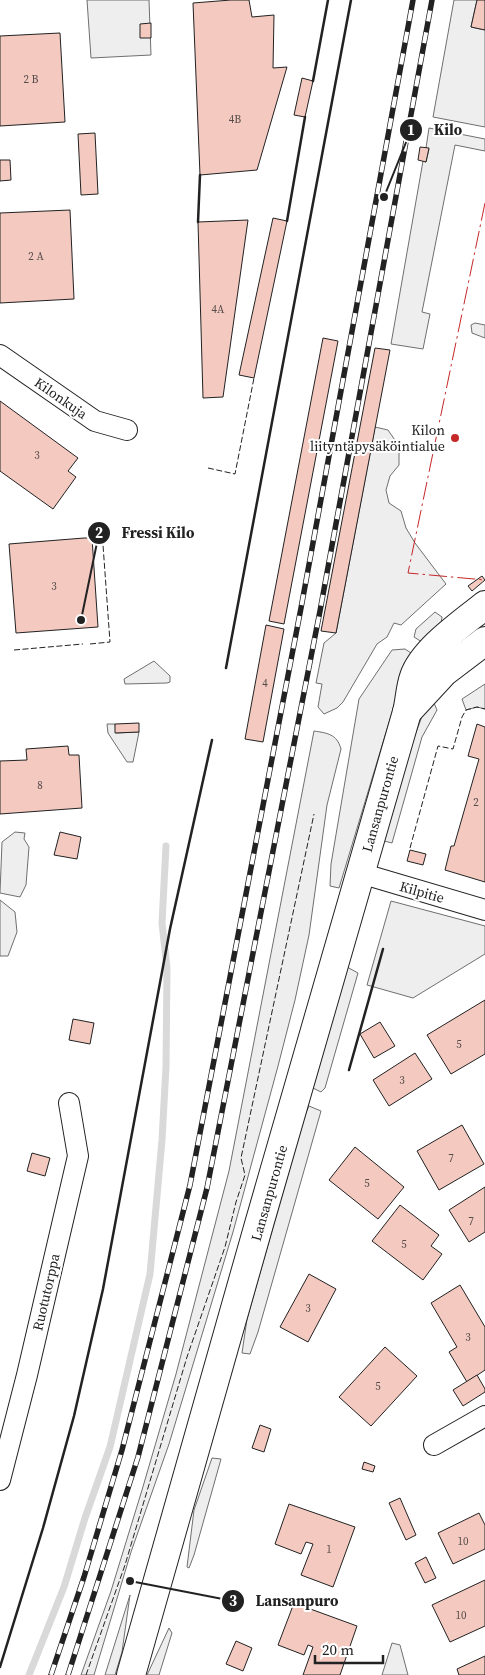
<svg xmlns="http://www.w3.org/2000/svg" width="485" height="1675" viewBox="0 0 485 1675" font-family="'Source Serif 4',serif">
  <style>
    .green { fill: #eee; stroke: #6f6f6f }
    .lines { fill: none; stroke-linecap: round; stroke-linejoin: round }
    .stream { stroke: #d9d9d9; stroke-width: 7 }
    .building { fill: #f3c9c0; stroke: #222 }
    .street-casing { stroke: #222; stroke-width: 22 }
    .secondary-casing { stroke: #222; stroke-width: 30 }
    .street { stroke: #fff; stroke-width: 20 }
    .secondary { stroke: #fff; stroke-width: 28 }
    .rail-casing { stroke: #222; stroke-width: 5.5 }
    .rail { stroke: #fff; stroke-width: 4; stroke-dasharray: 11; stroke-linecap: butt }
    .fence { stroke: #222; stroke-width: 1; stroke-dasharray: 6 2.5; stroke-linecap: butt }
    .wall { stroke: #222; stroke-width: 2.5 }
    .power { stroke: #c62828; stroke-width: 1; stroke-dasharray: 18 4 2.5 4; stroke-linecap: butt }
    .poi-dot { fill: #c62828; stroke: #fff; stroke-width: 2 }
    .labels { text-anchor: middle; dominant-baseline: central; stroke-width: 4; stroke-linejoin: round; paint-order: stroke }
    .number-label { font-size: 11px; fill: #564c4a }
    .street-label { font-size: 14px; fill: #222; stroke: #fff }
    .poi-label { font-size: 14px; fill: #222; stroke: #fff; text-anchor: end }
    .leader { fill: none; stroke: #222; stroke-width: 2 }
    .callout-dot { fill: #222; stroke: #fff; stroke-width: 2 }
    .mark-label { font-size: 15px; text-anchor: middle; font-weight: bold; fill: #fff }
    .callout-label { font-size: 15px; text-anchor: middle; font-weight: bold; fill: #222; stroke: #fff; stroke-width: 4; stroke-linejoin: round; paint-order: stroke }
  </style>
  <rect width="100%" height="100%" fill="#fff"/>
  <g class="green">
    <polygon points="87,0 149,0 151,55 91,58"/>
    <polygon points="454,0 477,0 471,27 485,30 485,127 433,117"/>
    <polygon points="429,128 485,139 485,151 455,145 422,312 430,314 423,349 391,344 423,161 426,162 429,149 426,148"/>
    <polygon points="475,323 485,325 485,338 472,333 471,325"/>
    <polygon points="375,427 388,430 399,446 399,465 390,476 386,490 389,503 401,511 406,528 415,543 446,584 401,625 394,623 387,637 377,644 343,702 337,708 324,714 318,707 322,684 316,683 324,643 336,633"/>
    <polygon points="435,612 442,617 441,624 422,642 414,637 416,629"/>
    <polygon points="405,649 414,655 403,676 339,888 330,886 331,864 359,699 392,650"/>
    <polygon points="154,661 170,676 170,682 167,683 125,684 124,679"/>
    <polygon points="485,684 485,709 477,707 466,710 462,699"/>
    <polygon points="427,703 434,703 437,710 422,737 392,843 384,841 412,743"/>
    <polygon points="107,724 115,724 116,733 139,732 133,762 127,762 108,733"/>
    <path d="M 314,731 C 327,733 337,734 341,749 L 327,805 L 309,935 L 295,1000 L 278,1066 L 233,1232 L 169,1444 L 131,1552 L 94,1675 L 81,1675 L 111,1591 L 142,1490 L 176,1374 L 229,1171 Z"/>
    <polygon points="15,832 25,833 24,839 29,847 26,885 20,897 0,893 2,842"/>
    <polygon points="0,900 15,912 17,932 8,956 0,956"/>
    <polygon points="391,901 485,926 485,954 413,998 367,985"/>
    <polygon points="347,967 358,973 325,1088 321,1092 313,1088"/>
    <polygon points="309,1106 321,1111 258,1332 250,1354 242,1353 247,1319 304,1117"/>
    <polygon points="212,1458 221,1459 194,1555 189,1568 187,1567 194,1510"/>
    <polygon points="130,1595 122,1652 115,1675 105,1675"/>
    <polygon points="169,1628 172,1633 159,1675 147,1675"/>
    <polygon points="392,1643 400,1645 408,1675 382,1675"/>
  </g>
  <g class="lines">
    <polyline class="stream" points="29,1675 64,1587 85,1518 110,1447 150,1274 162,1140 166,1067 167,968 162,923 166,846"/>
  </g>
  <g class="building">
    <polygon points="231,0 249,0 252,17 274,15 273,68 287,67 257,170 200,175 193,3"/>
    <polygon points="477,0 485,0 485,30 471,27"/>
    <polygon points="151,23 151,38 140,38 140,24"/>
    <polygon points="60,33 65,122 0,126 0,36"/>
    <polygon points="302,78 313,81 305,117 294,115"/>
    <polygon points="95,133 98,194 81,195 78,134"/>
    <polygon points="420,147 429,148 426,162 418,160"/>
    <polygon points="0,160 10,160 11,180 0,181"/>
    <polygon points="70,210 74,299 0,303 0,213"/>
    <polygon points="273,218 287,221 254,378 239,375"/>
    <polygon points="248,220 223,397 203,398 198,222"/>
    <polygon points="323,338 338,341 284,624 269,621"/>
    <polygon points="375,348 390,350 336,633 321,631"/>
    <polygon points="0,401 78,458 68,471 76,477 53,509 0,471"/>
    <polygon points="84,538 92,538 98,627 16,633 9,544"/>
    <polygon points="482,576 485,580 472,591 468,586"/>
    <polygon points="266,625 284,629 263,742 245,739"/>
    <polygon points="139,723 139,732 115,733 115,724"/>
    <polygon points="477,724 485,727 485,882 445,870 451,846 454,846 479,759 468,756"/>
    <polygon points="68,746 69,755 79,755 82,808 0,814 0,761 27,760 26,749"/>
    <polygon points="60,832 81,837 77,859 54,855"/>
    <polygon points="410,850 426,854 423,865 407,861"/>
    <polygon points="485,1000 485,1054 451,1074 427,1035"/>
    <polygon points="73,1019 94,1023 90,1044 69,1040"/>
    <polygon points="380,1022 395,1046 374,1058 360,1034"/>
    <polygon points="415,1053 432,1079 389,1106 373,1080"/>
    <polygon points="462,1125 484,1164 439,1190 417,1151"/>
    <polygon points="355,1147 404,1187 378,1219 329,1180"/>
    <polygon points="32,1153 50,1158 45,1176 27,1171"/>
    <polygon points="485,1187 485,1232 469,1242 449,1210"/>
    <polygon points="400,1205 439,1235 431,1246 442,1254 423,1280 372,1241"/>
    <polygon points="309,1274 336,1289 308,1342 280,1327"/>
    <polygon points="460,1285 485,1327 485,1370 467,1382 449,1352 457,1347 431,1303"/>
    <polygon points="385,1347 417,1376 371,1426 339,1397"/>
    <polygon points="477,1375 485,1389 485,1392 463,1406 453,1390"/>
    <polygon points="260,1425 271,1429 264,1452 252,1448"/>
    <polygon points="364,1462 375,1466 373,1472 362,1469"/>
    <polygon points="400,1498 416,1535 406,1540 389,1503"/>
    <polygon points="289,1504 355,1527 333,1587 301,1575 313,1544 306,1542 301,1554 275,1544"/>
    <polygon points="479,1513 485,1525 485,1549 453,1564 438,1533"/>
    <polygon points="426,1557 436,1578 425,1583 415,1563"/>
    <polygon points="485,1580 485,1626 450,1642 432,1605"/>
    <polygon points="294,1603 357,1626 340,1675 303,1675 313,1647 308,1645 304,1655 278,1645"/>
    <polygon points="236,1641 252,1648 243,1671 226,1664"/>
    <polygon points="485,1656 485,1675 459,1675 457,1669"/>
  </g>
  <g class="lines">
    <defs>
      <g id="street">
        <polyline points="0,355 95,421 127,430"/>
        <polyline points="360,873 485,910"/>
        <polyline points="434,1445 485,1416"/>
        <polyline points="0,1480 27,1375 78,1156 69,1103"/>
      </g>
      <g id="secondary">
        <polyline points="407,712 444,672 485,641"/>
        <path d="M 131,1675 C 222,1354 313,1032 407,712 C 410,700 410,688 414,677 C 423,650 463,623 485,605"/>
      </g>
    </defs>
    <use href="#street" class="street-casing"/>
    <use href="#secondary" class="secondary-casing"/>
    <use href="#street" class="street"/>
    <use href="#secondary" class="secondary"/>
    <defs>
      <g id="rail">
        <polyline points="51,1675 84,1577 122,1450 190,1185 301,608 413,0"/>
        <polyline points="68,1675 138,1457 207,1188 320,611 432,0"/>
      </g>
    </defs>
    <use href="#rail" class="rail-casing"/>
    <use href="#rail" class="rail"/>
    <g class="fence">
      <polyline points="208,468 235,474 254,378"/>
      <polyline points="90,644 110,642 103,545"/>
      <polyline points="14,650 83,644"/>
      <polyline points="410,848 438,746 453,749 462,717 466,710 477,707 485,709"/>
      <polyline points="86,1675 125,1565 187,1357 225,1247 236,1202 245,1175 241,1158 314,814"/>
    </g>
    <g class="wall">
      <polyline points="313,81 328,0"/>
      <polyline points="287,221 305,117"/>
      <polyline points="198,222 200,175"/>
      <polyline points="226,668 351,0"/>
      <polyline points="349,1070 383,949"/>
      <polyline points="0,1667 43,1528 74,1416 103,1289 170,929 212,740"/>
    </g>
    <polyline class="power" points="485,203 408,573 485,580"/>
  </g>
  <circle class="poi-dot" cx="455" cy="438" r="5"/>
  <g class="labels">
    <g class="number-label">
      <text x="31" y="79">2 B</text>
      <text x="235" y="119">4B</text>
      <text x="36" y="256">2 A</text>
      <text x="218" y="309">4A</text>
      <text x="37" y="455">3</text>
      <text x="54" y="586">3</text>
      <text x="265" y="683">4</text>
      <text x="40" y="785">8</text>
      <text x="476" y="802">2</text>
      <text x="459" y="1044">5</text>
      <text x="402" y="1080">3</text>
      <text x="451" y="1158">7</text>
      <text x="367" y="1183">5</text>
      <text x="471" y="1221">7</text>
      <text x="404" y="1244">5</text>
      <text x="308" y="1308">3</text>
      <text x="468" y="1337">3</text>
      <text x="378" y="1386">5</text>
      <text x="463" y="1541">10</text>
      <text x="329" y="1549">1</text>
      <text x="461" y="1615">10</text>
    </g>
    <g class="street-label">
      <text transform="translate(61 398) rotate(35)">Kilonkuja</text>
      <text transform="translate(380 804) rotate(-74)">Lansanpurontie</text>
      <text transform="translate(422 892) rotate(16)">Kilpitie</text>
      <text transform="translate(269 1193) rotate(-74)">Lansanpurontie</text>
      <text transform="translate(46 1292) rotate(-77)">Ruotutorppa</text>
    </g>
    <g class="poi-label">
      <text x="445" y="430">Kilon<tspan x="445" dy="16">liityntäpysäköintialue</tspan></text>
    </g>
  </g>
  <path class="leader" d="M384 197L411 130M81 620L99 533M130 1581L233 1601"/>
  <g class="callout-dot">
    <circle cx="384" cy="197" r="5"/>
    <circle cx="81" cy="620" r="5"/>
    <circle cx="130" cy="1581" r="5"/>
    <circle cx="411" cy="130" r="12"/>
    <circle cx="99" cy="533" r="12"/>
    <circle cx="233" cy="1601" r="12"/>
  </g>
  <g class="mark-label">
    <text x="411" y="135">1</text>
    <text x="99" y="538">2</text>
    <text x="233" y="1606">3</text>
  </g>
  <g class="callout-label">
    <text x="448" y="135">Kilo</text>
    <text x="158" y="538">Fressi Kilo</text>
    <text x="297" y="1606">Lansanpuro</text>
  </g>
  <path d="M315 1655v8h68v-8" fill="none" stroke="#222222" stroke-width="2.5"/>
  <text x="322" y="1655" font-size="15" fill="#222222" stroke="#ffffff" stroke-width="4" paint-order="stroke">20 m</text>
</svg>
